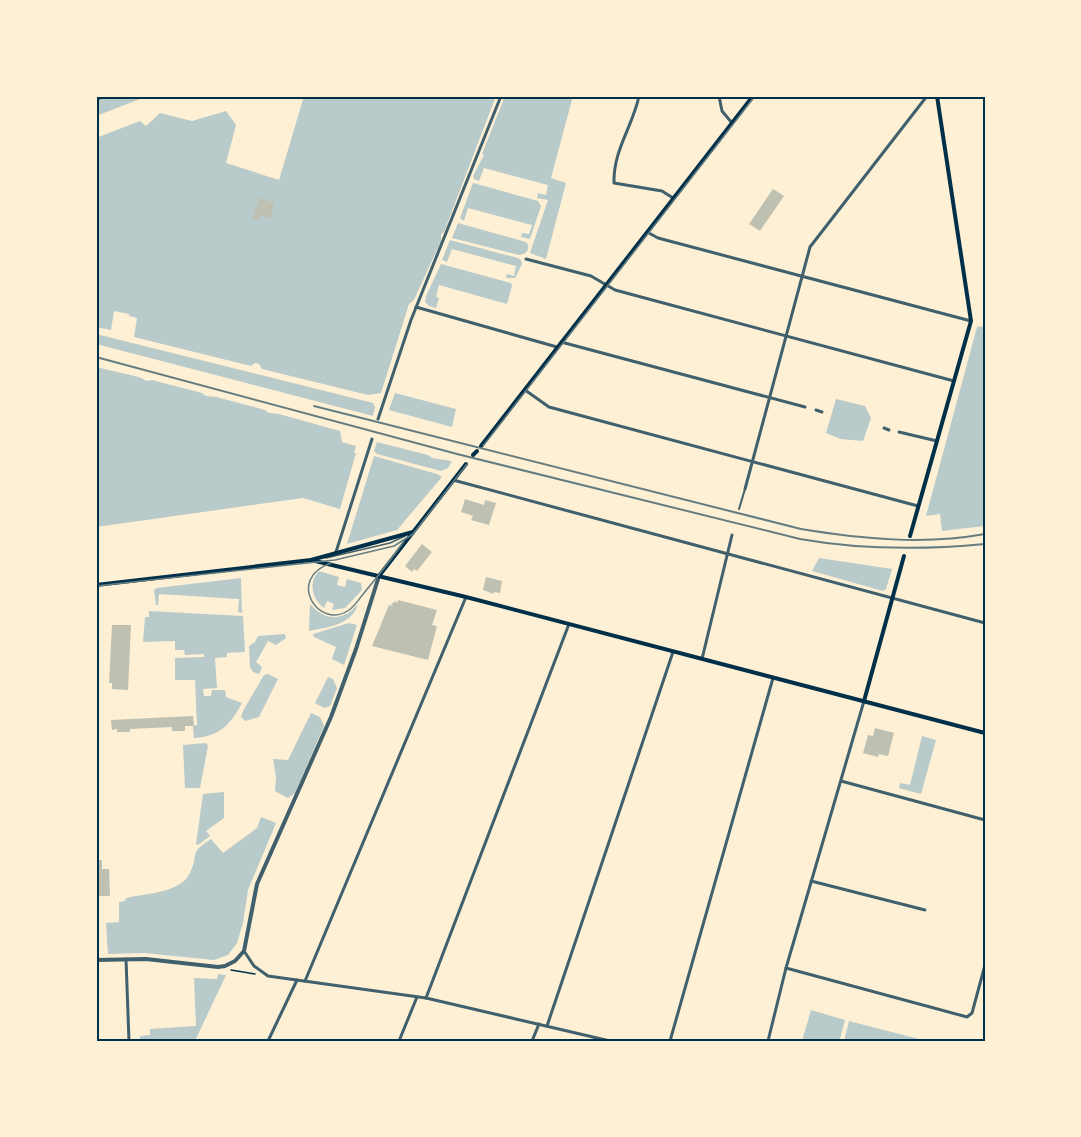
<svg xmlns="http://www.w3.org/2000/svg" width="1081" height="1137" viewBox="0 0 1081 1137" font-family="Roboto,sans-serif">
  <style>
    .green { fill: #b9caca }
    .building { fill: #bec0b2 }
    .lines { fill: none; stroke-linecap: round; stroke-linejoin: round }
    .path { stroke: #003049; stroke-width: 1.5 }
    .service { stroke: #3f606c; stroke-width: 1.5 }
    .pedestrian { stroke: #3f606c; stroke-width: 2 }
    .minor { stroke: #3f606c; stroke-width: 3 }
    .tertiary { stroke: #3f606c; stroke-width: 4 }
    .secondary { stroke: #003049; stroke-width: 4 }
    .tram { stroke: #657d81; stroke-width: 1.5 }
    .rail { stroke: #657d81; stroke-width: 2 }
    .neatline { fill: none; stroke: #003049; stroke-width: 2 }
  </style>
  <rect width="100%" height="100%" fill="#fdf0d5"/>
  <g class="green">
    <polygon points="96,96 148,96 96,116"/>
    <polygon points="304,96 496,96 444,232 441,234 441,241 414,300 409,304 381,393 368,395 262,369 259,364 255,363 251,366 134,337 137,318 129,316 129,314 114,311 111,330 96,327 96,138 140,121 146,126 160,113 192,121 226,111 236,125 226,163 279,180"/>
    <polygon points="505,96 573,96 551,178 566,183 546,259 530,253 548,200 537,198 538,193 546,195 548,185 484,168 479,181 474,179 473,176 484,155 482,154"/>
    <polygon points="473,183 538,201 541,206 530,239 521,237 522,233 529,234 532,225 468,208 464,221 460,218"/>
    <path d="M 458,223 L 526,242 L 528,245 C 529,252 525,254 519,255 L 452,238 Z"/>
    <polygon points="450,240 518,258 521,260 522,264 515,278 506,278 507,274 514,276 516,266 452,249 447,262 442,260"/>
    <polygon points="441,264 511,283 512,286 507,304 439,285 436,297 439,298 436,308 429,306 425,302 426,296"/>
    <polygon points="985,326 985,526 942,531 940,514 926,516 977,327"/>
    <polygon points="96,334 373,403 375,407 373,416 96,344"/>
    <polygon points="96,367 139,377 147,381 152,380 202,393 206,396 216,397 265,410 269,413 279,414 340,431 342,442 356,446 354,453 356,453 340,509 303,498 96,527"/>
    <polygon points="395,393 456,409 452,427 389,410"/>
    <polygon points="836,399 865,406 871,418 863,441 841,439 826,433"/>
    <polygon points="377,442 428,455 432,458 452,461 448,468 441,471 377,454 374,451"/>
    <polygon points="374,456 437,474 442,477 397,530 347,544"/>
    <polygon points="819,558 892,569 886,589 883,591 812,571"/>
    <path d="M 319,571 L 339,577 L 337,585 L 345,587 L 347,579 L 361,583 L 362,590 L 345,608 L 332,610 L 334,604 L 327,601 L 324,608 C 312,599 308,582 319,571 Z"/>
    <polygon points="241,578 242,613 238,612 239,599 159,594 158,605 156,605 154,590 157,588"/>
    <path d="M 310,604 C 324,621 344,622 358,604 C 352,625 328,627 309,631 Z"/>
    <path d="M 149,611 L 243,616 L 245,652 L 227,653 L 227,657 L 215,658 L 217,688 L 203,689 L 204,696 L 211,696 L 212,690 L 225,690 L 226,697 L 242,703 C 231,724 219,737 194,738 L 193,726 L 197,725 L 195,680 L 175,680 L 175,658 L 204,657 L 204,654 L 185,655 L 184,650 L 175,650 L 175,641 L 143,642 L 145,617 L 149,617 Z"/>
    <polygon points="349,623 357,625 344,665 332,659 336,647 314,637 313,634"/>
    <polygon points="285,634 286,638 276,645 268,641 256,662 262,667 259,674 253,672 250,667 249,646 255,642 258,636"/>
    <polygon points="268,674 278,679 259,717 245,721 241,717 243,711 264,675"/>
    <polygon points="328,677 333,679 337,688 330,706 324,708 315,703"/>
    <polygon points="311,713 320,717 324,726 295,793 288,798 275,791 276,777 273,759 288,760"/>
    <polygon points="922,736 936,740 921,794 899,788 900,783 910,785"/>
    <polygon points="206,743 208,746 200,788 185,788 183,745"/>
    <polygon points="224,792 224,818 206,831 210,836 198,845 196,844 203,794"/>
    <path d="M 261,817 L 276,823 L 248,890 L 243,923 L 237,943 L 228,955 L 214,960 L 144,953 L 108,954 L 106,923 L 119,922 L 119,902 L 125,901 L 126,898 C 146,893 179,894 190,873 C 200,852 187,855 211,839 L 223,853 L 257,828 Z"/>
    <polygon points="218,974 226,975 195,1041 140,1041 140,1036 150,1035 150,1029 196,1026 194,978 217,979"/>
    <polygon points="811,1010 845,1020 840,1039 802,1041"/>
    <polygon points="849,1021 919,1039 919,1041 844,1041"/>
  </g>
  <g class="building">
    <polygon points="773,189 784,196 760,231 749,224"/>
    <polygon points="259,198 274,203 271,213 273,214 271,218 259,215 258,220 253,218"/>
    <polygon points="465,499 484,505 485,500 496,503 489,525 471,520 473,516 461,512"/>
    <polygon points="422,544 432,552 417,571 414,569 412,572 405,566"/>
    <polygon points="486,577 502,581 500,593 494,592 493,594 483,590"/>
    <polygon points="398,600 437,610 432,625 437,626 428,660 372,646 389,605 393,606 391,604 396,601 397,604"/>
    <polygon points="112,625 131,625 128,690 112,689 112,683 109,683"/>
    <polygon points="193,716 194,726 185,726 185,731 172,731 172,727 130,729 130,732 117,732 117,729 112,730 111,720"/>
    <polygon points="875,728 894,733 888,756 879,754 878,757 863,753 868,735 873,736"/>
    <polygon points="96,860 102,860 102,869 109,869 110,896 96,896"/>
  </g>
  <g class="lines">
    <g class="path">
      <polyline points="96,100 107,96"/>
      <polyline points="231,970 255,974"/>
    </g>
    <polyline class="service" points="326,558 390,543 405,536"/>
    <polyline class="pedestrian" points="739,509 745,489"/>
    <g class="minor">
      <path d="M 639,96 C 633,126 613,150 614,183 L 662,191 L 673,198"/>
      <polyline points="719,96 722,111 732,123"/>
      <polyline points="647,232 658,238 971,321"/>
      <polyline points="526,259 591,276 615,290 954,381"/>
      <polyline points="416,307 557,347"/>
      <polyline points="561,342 805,407"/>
      <polyline points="525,390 549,407 918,506"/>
      <polyline points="816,410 822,412"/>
      <polyline points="378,419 411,320 501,96"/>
      <polyline points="884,428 889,430"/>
      <polyline points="899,432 937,441"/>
      <polyline points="453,480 985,623"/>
      <polyline points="745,489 810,247 927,96"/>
      <polyline points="336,552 372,439"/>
      <polyline points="702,659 732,535"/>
      <polyline points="841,781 985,820"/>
      <polyline points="811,881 925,910"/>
      <polyline points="244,951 254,966 268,976 426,998 610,1041"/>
      <polyline points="126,959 129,1041"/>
      <polyline points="786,968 967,1017 972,1013 985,965"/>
      <polyline points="305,981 466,597"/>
      <polyline points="426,998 569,624"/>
      <polyline points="547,1026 673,652"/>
      <polyline points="268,1041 297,980"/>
      <polyline points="399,1041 417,997"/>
      <polyline points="532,1041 539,1024"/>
      <polyline points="670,1041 773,678"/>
      <polyline points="768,1041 786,968 864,701"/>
    </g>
    <polyline class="tertiary" points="96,960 146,959 218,967 225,966 235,961 244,951 257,884 331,717 356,649 379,576"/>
    <g class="secondary">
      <polyline points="481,446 753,96"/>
      <polyline points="473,455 477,451"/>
      <polyline points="910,536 971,321 937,96"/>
      <polyline points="311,560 466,597 985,733"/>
      <polyline points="379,576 466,464"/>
      <polyline points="96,585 311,560 413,532"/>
      <polyline points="864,701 904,556"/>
    </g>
    <g class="tram">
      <polyline points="483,446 755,96"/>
      <path d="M 331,563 C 285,579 319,631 349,610 C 355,606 359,599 364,593 C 378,576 392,559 404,541"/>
      <polyline points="96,586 335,560 394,546 413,534 467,464"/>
    </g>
    <g class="rail">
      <path d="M 96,357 L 457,454 L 800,539 C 862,550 922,550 985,544"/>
      <path d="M 314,406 L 801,529 C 862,539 924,545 985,534"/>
    </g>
  </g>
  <rect width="1081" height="1137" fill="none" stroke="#fdf0d5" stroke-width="195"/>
  <rect x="98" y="98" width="886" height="942" class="neatline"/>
</svg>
